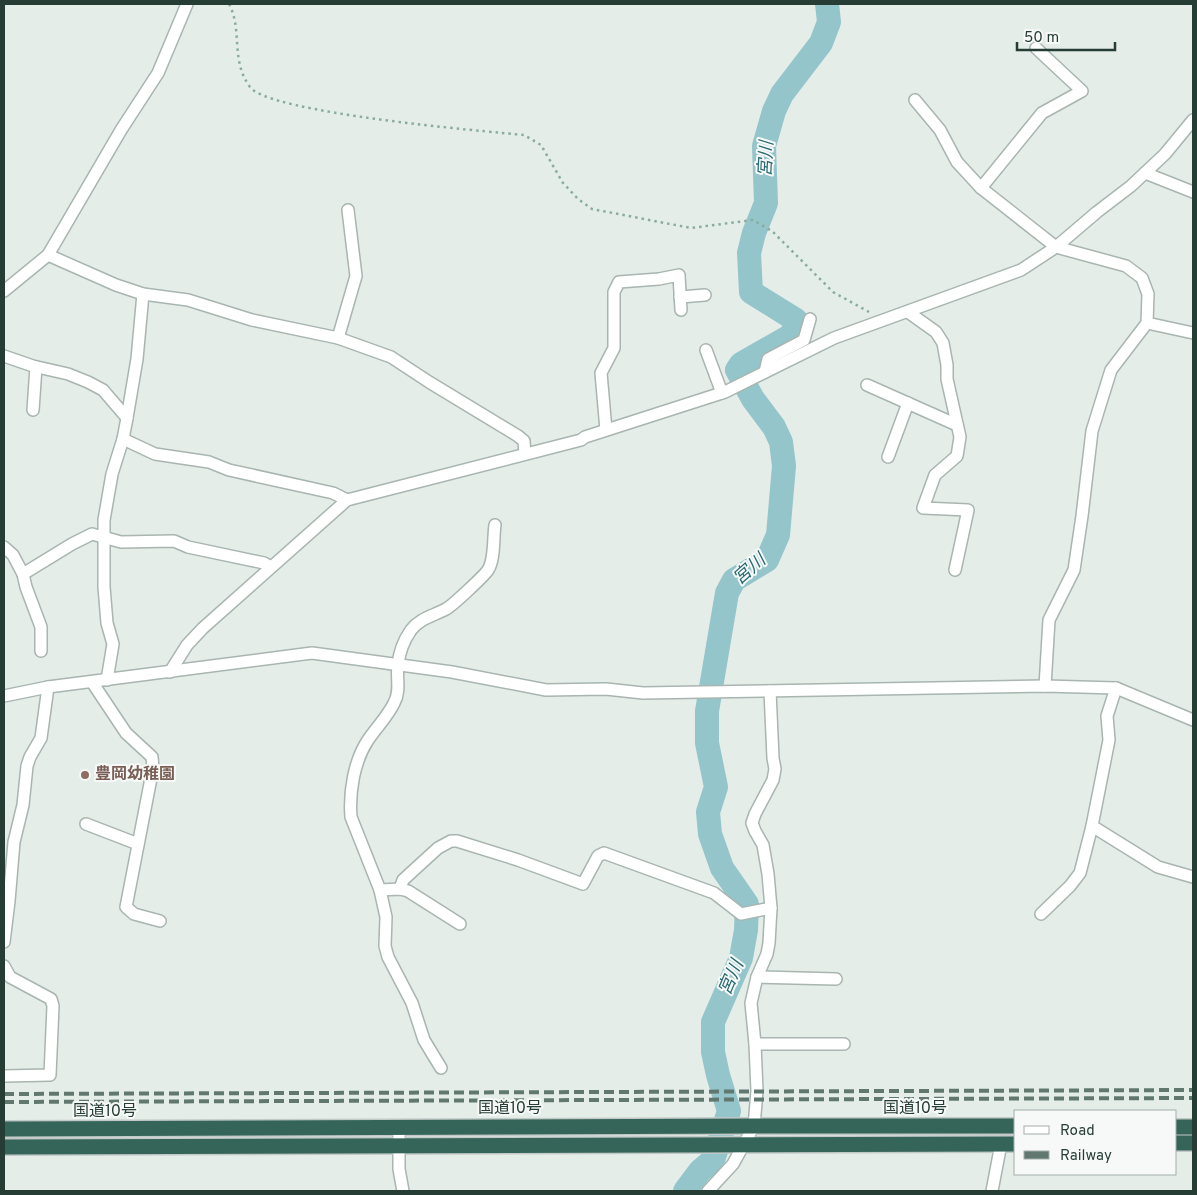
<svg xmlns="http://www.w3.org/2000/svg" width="1197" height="1195" viewBox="0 0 1197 1195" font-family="Overpass,'Noto Sans JP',sans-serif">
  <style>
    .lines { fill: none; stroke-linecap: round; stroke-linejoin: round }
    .river { stroke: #94c5cb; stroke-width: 24 }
    .street-casing { stroke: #a8b5b0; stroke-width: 14 }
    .highway-casing { stroke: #c2c9c7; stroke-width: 18 }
    .path { stroke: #89aca0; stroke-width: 2.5; stroke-dasharray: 2.5 4; stroke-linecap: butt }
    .street { stroke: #fff; stroke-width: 11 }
    .highway { stroke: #356559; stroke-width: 15 }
    .rail { stroke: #617871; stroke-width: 4; stroke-dasharray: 10 5; stroke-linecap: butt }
    .education-dot { fill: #8d6e63; stroke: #f6f9f7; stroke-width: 2 }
    .labels { text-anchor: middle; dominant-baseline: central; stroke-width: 4; stroke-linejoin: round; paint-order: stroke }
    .education-label { font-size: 16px; font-weight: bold; fill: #785e54; stroke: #f6f9f7; text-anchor: start }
    .street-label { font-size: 16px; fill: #263d36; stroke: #f6f9f7 }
    .water-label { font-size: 18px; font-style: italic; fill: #276972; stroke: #f6f9f7 }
  </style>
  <rect width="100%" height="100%" fill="#e5ede9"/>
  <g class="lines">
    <polyline class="river" points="685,1191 700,1171 713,1160 729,1111 718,1075 713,1052 713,1022 741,958 746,930 747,904 722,868 710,834 708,812 716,787 707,743 707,711 727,593 734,580 767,560 778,535 784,466 781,442 774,427 753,399 737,370 741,364 792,335 796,320 751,292 749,253 754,233 766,203 764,146 774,111 782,94 821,43 829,22 827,4"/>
    <defs>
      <g id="street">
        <polyline points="1036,48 1082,91 1042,113 981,188 1056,247 1126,266 1142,278 1148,294 1147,323 1111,370 1092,431 1082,516 1074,570 1049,620 1045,686"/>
        <polyline points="915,100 940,130 957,162 981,188"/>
        <polyline points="1145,173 1193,192"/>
        <polyline points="48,255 116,285 143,294 188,300 252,320 338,338 391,357 429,382 518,436 524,441 525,454"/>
        <polyline points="4,291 48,255 121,130 158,73 187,4"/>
        <polyline points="680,297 705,295"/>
        <polyline points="908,312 936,332 943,343 947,365 947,379 960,437 957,456 935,475 923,508 968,510 955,570"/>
        <polyline points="1147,323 1193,333"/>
        <polyline points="338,338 356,276 348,210"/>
        <polyline points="706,350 722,393"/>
        <polyline points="4,356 33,366 68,374 88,382 103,390 127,418"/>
        <polyline points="765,372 768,359 804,340 810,319"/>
        <polyline points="867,385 957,425"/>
        <polyline points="33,410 36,367"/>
        <polyline points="606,430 601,373 614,348 614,292 619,282 659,279 679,275 681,310"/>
        <polyline points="123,439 155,454 209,462 229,470 333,493 347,500"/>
        <polyline points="888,457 908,403"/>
        <polyline points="4,547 13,555 23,574 26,587 41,627 41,651"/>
        <polyline points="23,574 72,544 92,534 121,542 174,541 188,547 264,563 271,567"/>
        <polyline points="170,672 187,645 203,628 347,500 581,440 585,437 725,392 834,338 1021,270 1056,247 1097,212 1131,186 1165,154 1193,120"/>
        <polyline points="107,680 113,644 107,623 104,587 104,520 112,474 123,439 127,418 137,359 143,294"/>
        <polyline points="92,682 126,733 152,757 153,768 126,907 134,914 160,921"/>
        <polyline points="4,696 48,687 312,653 452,672 546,690 606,689 643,693 1045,686 1116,688 1193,720"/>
        <polyline points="86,824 138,844"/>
        <polyline points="1092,826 1158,867 1193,877"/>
        <polyline points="400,889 403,880 438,848 451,841 457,841 518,860 583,884 598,856 604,853 714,893 741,914 771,908"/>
        <polyline points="380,890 400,889 408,891 460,924"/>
        <polyline points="1041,914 1070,886 1080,873 1092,826 1109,740 1107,716 1116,688"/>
        <polyline points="4,942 9,901 14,842 23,805 27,766 30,757 41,738 48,687"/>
        <polyline points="4,966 10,977 51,999 53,1006 50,1075 4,1076"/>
        <polyline points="757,977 836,979"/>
        <polyline points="755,1044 844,1044"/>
        <path d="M 441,1068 L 424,1040 L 412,1003 L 388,957 L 385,946 L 386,917 L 380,890 L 351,817 C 349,792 354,761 368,740 C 376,728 388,716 394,703 C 401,691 396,678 398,665 C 399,654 404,640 411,630 C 420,618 433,616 446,609 C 452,606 484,576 488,570 C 495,559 493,538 495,525"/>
        <polyline points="399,1127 399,1169 403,1191"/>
        <polyline points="708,1191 733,1164 754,1126 757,1091 755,1044 751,1003 757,977 767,954 769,943 771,908 768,874 763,845 755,831 752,823 755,814 773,780 775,769 773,758 770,691"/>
        <polyline points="992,1191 1001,1144"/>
      </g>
      <g id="highway">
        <polyline points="1176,1127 1193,1127"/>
        <polyline points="4,1129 754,1126 1016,1126"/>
        <polyline points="1176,1143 1193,1143"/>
        <polyline points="4,1147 1016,1144"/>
      </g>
    </defs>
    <use href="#street" class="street-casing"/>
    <use href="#highway" class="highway-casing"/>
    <path class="path" d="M 229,4 C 243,30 230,60 250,87 C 269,113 482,131 524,135 L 541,145 L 563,183 L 578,199 L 592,209 L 691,228 L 753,220 L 772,231 L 833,292 L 869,312"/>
    <use href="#street" class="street"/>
    <use href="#highway" class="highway"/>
    <g class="rail">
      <polyline points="4,1094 1193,1090"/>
      <polyline points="4,1102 1193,1098"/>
    </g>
  </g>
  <circle class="education-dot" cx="85" cy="775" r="5"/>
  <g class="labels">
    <g class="education-label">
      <text x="95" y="775">豊岡幼稚園</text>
    </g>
    <g class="street-label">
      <text x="510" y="1109">国道10号</text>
      <text x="915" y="1109">国道10号</text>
      <text x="105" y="1112">国道10号</text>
    </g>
    <g class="water-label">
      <text transform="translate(767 159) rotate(-87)">宮川</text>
      <text transform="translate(750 570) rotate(-41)">宮川</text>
      <text transform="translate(732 978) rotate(-67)">宮川</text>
    </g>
  </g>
  <rect width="1197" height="1195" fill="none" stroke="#263d36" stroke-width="10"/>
  <rect x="1014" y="1110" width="162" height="65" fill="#f6f9f7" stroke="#a3aeaa"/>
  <rect x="1024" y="1126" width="25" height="8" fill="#ffffff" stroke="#a3aeaa"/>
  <text x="1060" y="1135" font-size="15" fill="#263d36">Road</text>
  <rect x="1024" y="1151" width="25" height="8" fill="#617871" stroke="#a3aeaa"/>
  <text x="1060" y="1160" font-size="15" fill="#263d36">Railway</text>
  <path d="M1017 42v8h98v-8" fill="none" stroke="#263d36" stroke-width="2.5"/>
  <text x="1024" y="42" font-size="15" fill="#263d36" stroke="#f6f9f7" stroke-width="4" paint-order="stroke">50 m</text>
</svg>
